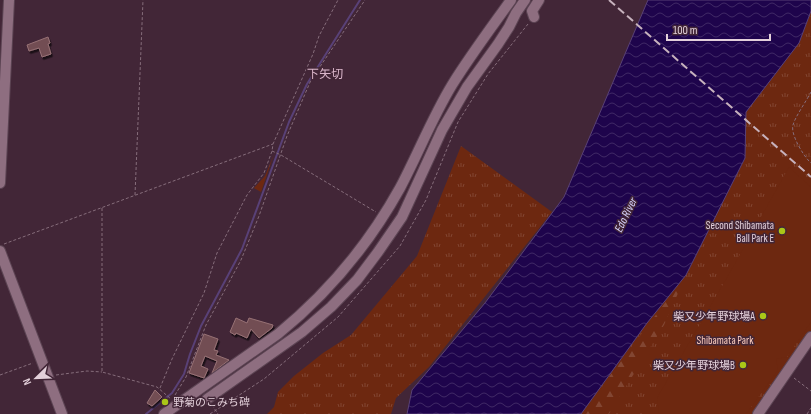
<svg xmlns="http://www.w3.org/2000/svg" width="811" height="414" viewBox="0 0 811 414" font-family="'Sofia Sans Condensed','Noto Sans JP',sans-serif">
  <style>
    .grass { fill: url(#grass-tufts) }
    .forest { fill: url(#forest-firs) }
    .garden { fill: #6d2810 }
    .water { fill: url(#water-waves); stroke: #594177 }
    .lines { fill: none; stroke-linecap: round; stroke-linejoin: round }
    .stream { stroke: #594177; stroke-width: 2 }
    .building { fill: #724e53; stroke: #977175; filter: url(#shadow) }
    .minor-casing { stroke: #5c4453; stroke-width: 12 }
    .path { stroke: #866d7b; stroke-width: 1; stroke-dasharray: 3 2; stroke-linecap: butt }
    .minor { stroke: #8e6e80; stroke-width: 10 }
    .rail { stroke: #c7b2bd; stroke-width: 2; stroke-dasharray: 8 4; stroke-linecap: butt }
    .poi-dot { fill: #aac718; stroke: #422637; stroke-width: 1.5 }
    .labels { text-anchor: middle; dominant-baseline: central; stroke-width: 3; stroke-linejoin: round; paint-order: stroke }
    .poi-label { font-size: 11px; fill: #e3d0da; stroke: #422637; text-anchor: end }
    .park-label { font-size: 11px; fill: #fecebe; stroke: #422637 }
    .neighbourhood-label { font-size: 12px; fill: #dbb7cb; stroke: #422637 }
    .water-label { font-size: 12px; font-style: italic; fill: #d7d2fd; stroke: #422637 }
  </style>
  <defs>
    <pattern id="grass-tufts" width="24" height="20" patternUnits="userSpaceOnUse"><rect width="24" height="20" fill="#6d2810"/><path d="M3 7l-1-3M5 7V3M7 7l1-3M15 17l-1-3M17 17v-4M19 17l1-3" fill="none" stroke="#824632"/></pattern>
    <pattern id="forest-firs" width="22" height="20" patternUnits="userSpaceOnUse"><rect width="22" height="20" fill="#6d2810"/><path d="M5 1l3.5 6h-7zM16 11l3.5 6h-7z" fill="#824632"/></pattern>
    <pattern id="water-waves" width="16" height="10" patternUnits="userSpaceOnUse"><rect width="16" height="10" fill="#1e044c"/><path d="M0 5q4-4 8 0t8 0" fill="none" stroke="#3f2865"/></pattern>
    <filter id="shadow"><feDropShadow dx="1.5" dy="2.5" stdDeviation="0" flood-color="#0009"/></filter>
  </defs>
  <rect width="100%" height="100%" fill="#422637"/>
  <g class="grass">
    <polygon points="811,11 811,344 762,414 581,414 647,323 686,275 745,158 746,112 799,43"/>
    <polygon points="461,146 552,212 429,367 396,398 391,414 267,414 274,407 278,392 294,376 323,353 351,335 417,256"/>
    <polygon points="274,154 261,192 254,188 265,176"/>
  </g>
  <polygon class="forest" points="686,275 664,325 609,414 581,414"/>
  <polygon class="garden" points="789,167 811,187 811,322 787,357 776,359 778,370 746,414 660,414 659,413 657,398 729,274"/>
  <polygon class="water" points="648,0 811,0 811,11 799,43 746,112 745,158 686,275 647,323 581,414 407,414 412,390 485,303 564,197"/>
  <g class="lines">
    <polyline class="stream" points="146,414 172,393 184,374 190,354 201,326 242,249 289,122 307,84 360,0"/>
  </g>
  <g class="building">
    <polygon points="48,37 50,43 48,44 51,54 42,57 39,48 29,51 27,45"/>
    <polygon points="236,318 247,323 249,318 273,325 272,328 259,338 251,329 247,338 236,333 235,335 230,332"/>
    <polygon points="204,334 218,339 214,350 218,351 216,355 229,360 212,373 217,361 205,356 201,366 208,369 204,378 189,373"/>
    <polygon points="155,390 162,397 152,406 147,403"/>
  </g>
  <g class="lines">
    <defs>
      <g id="minor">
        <polyline points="534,17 532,11 539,0"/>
        <polyline points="0,183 9,0"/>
        <polyline points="0,251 62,414"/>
        <polyline points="207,399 302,332 331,307 357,280 378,252 402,217 442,130 467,87 498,44 509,27 516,13 525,0"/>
        <path d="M 164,414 L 278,334 C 327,294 369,244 400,188 C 418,154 432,118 452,85 C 470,56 491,28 511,0"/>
        <polyline points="758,414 811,337"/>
      </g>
    </defs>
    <use href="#minor" class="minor-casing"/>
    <g class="path">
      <path d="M 811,92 C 807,100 795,117 793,125 C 790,134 804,157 811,163"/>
      <polyline points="272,151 281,155 376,212"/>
      <polyline points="135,195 143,0"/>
      <polyline points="102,208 102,372 157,387 171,399"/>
      <polyline points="4,244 273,144"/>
      <polyline points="0,375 33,363"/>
      <polyline points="56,375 87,371 102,372"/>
      <polyline points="794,378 811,391"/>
      <polyline points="160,388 172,359 204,293 217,253 247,195 264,173 272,151 273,144 313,54 319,36 338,0"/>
      <polyline points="175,395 186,377 206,325 241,260 259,216 287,136 311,80 365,0"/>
      <polyline points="212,405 218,414"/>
      <polyline points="210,414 264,379 338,317 400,246 426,200 458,122 488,74 528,24"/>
      <polyline points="807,414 811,408"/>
    </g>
    <use href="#minor" class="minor"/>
    <polyline class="rail" points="609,0 811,177"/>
  </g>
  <g class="poi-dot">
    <circle cx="782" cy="231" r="4"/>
    <circle cx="763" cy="316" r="4"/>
    <circle cx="743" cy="365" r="4"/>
    <circle cx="165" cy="402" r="4"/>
  </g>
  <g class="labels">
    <g class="poi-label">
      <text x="774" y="225">Second Shibamata<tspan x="774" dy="13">Ball Park E</tspan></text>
      <text x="755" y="316">柴又少年野球場A</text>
      <text x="735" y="365">柴又少年野球場B</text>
      <text x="173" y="402" text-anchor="start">野菊のこみち碑</text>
    </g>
    <g class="park-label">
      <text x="725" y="340">Shibamata Park</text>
    </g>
    <g class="neighbourhood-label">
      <text x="325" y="74">下矢切</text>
    </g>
    <g class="water-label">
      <text transform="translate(626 215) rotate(-64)">Edo River</text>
    </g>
  </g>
  <g transform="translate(36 378) rotate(247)" stroke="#422637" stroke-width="3" paint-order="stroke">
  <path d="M0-3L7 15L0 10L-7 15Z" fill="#e3d0da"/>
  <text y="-6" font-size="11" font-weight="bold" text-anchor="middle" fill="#e3d0da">N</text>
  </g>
  <path d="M667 34v6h103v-6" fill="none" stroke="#e3d0da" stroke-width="2"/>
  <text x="673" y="34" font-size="12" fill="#e3d0da" stroke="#422637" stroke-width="3" paint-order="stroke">100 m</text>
</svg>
